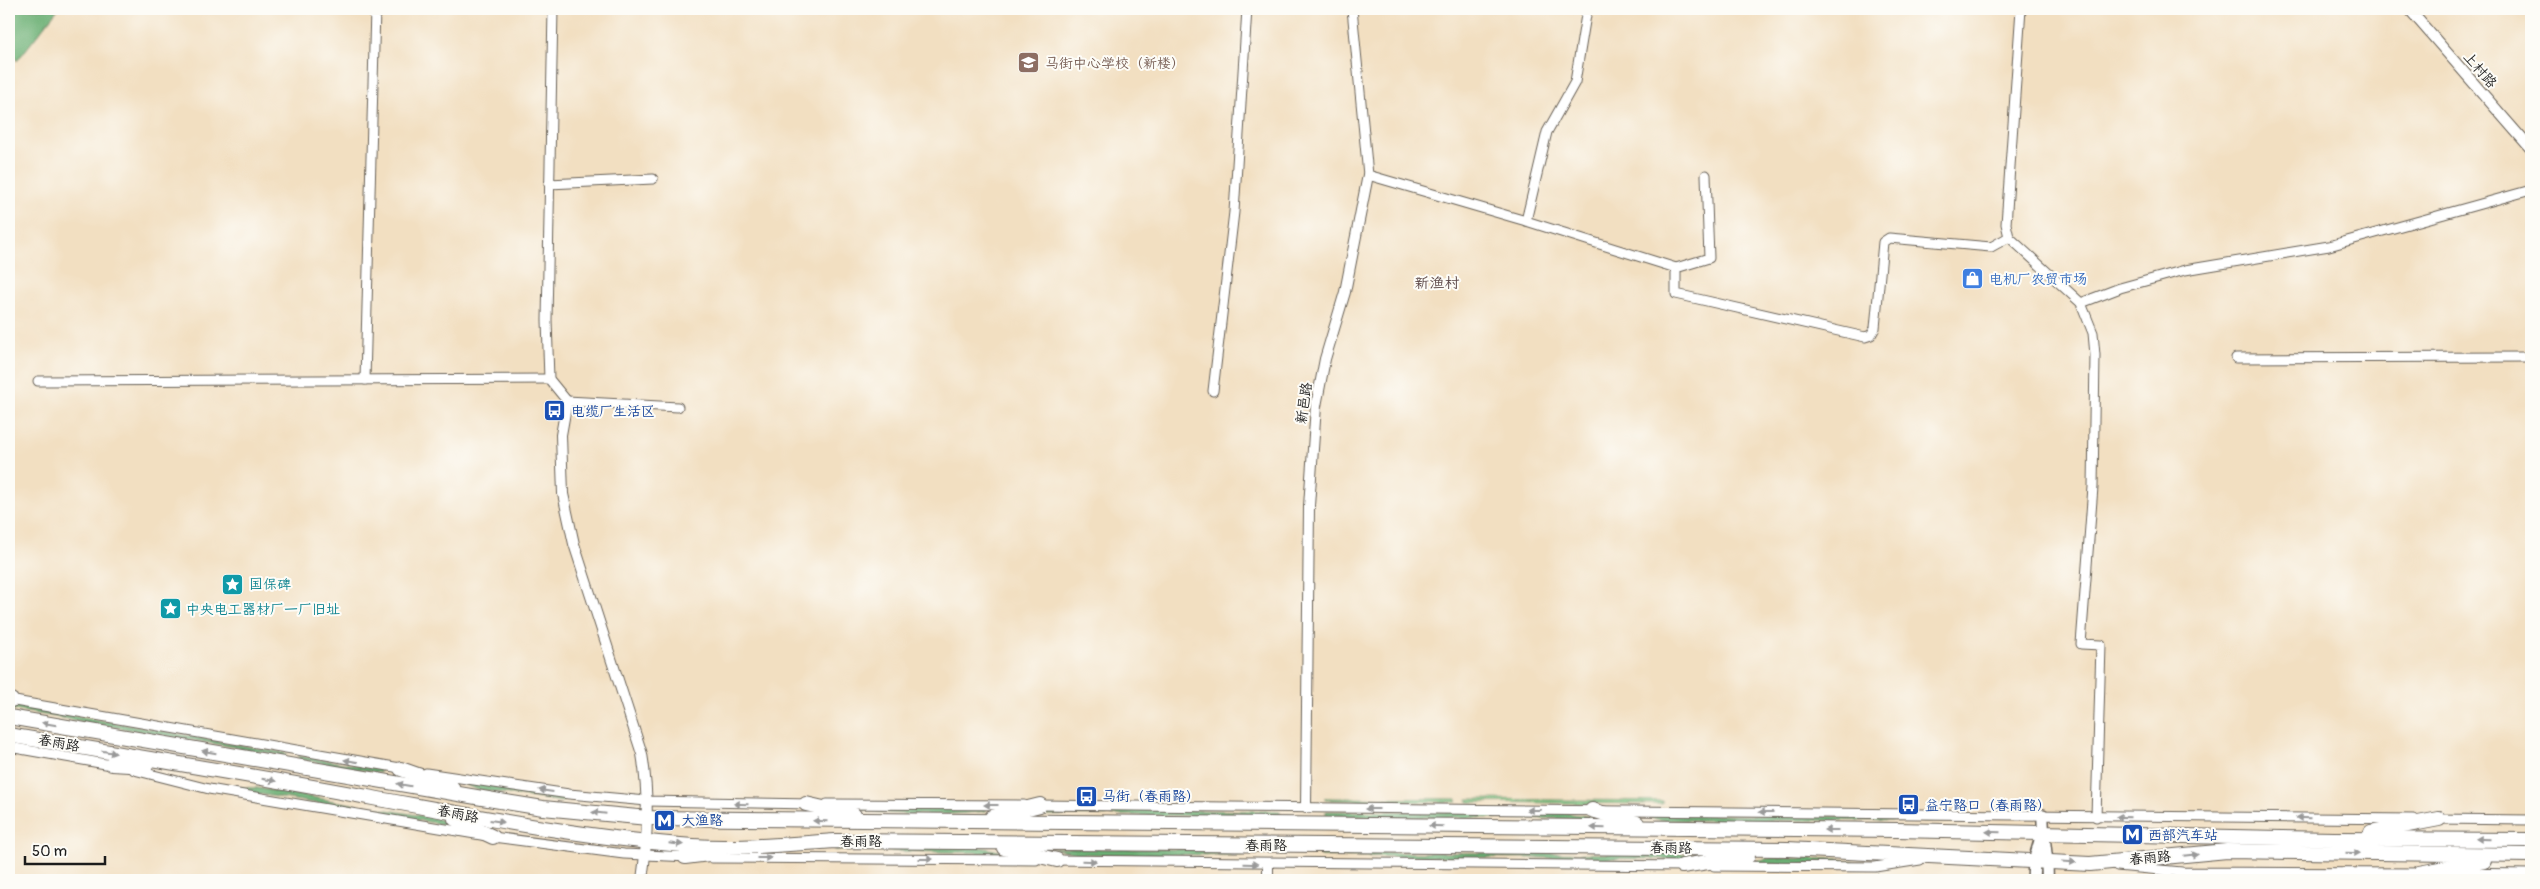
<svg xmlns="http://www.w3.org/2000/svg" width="2540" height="889" viewBox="0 0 2540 889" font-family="Pangolin,'LXGW WenKai TC',sans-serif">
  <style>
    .green { fill: #86cd87; stroke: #517452 }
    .forest { fill: #6cb074; stroke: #446648 }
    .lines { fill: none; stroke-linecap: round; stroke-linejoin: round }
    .minor-casing { stroke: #676056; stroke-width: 11 }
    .tertiary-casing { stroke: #676056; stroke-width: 12 }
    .secondary-casing { stroke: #676056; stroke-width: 14 }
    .primary-casing { stroke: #676056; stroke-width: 16 }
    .minor { stroke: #fff; stroke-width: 9 }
    .tertiary { stroke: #fff; stroke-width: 10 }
    .secondary { stroke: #fff; stroke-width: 11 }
    .primary { stroke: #fff; stroke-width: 14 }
    .oneway { fill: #999 }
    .labels { text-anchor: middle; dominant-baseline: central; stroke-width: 4; stroke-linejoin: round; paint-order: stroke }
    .education-label { font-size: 14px; fill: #785e54; stroke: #fdfcf7; text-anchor: start }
    .street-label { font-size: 14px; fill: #1c1c1c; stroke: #fdfcf7 }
    .shop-label { font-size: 14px; fill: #366cbe; stroke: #fdfcf7; text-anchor: start }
    .transit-label { font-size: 14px; fill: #164399; stroke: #fdfcf7; text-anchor: start }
    .culture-label { font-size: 14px; fill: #0d838f; stroke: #fdfcf7; text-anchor: start }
    .neighbourhood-label { font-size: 15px; fill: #5c4848; stroke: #fdfcf7 }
  </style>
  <rect width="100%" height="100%" fill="#fdfcf7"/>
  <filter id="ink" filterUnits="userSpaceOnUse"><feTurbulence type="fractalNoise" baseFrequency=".02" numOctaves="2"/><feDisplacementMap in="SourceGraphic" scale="10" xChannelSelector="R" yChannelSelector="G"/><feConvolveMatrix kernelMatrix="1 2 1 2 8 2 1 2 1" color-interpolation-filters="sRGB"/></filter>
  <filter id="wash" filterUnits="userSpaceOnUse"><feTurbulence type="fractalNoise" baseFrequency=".0096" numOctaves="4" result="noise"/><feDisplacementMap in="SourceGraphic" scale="20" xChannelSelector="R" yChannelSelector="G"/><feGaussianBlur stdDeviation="1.12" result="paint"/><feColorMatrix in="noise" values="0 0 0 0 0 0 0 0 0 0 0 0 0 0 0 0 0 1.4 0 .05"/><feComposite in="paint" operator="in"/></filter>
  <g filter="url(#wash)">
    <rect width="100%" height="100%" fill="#f2dfc1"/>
    <g class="green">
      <polygon points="1325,798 1457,799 1457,802 1325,800"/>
      <polygon points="1468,799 1662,801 1662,804 1468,802"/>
    </g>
    <g class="forest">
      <polygon points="9,9 58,9 17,61 9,45"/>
      <polygon points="9,706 21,706 286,753 286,756 9,709"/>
      <polygon points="299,756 380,769 380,773 298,759"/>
      <polygon points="458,781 564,796 563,802 475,789"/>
      <polygon points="228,787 257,788 435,818 459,827 228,789"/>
      <path d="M 863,807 L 986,808 L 986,811 C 946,816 903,816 863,810 Z"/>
      <polygon points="1060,809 1280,811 1280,816 1037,815 1037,812"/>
      <polygon points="1326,811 1567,813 1591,817 1591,819 1326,816"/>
      <polygon points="1640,814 1979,818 1979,821 1662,820 1640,816"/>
      <polygon points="980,847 1000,851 1000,853 835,850 835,848"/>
      <polygon points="1052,848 1243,850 1245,851 1243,855 1080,854"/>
      <polygon points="1318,852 1702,854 1702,856 1679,859 1320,856"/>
      <polygon points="1771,858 1838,859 1862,864 1750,864 1750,862"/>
    </g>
  </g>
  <g filter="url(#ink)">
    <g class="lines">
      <defs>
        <g id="minor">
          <polyline points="553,9 547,320 549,379 567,401 678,407"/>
          <polyline points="1352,9 1368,175 1526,221 1676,268 1709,258 1706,175"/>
          <polyline points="2021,9 2006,224 2009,237 2081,303 2093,333 2095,355 2093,487 2081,644 2101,645 2096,817"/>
          <polyline points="549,184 653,179"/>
          <polyline points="1526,221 1547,132 1575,82 1587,9"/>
          <polyline points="1676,268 1676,294 1865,337 1871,335 1875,328 1883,242 1889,238 1991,247 2009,237"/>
          <polyline points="2081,303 2120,288 2185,270 2329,246 2531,190"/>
          <polyline points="2236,358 2531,357"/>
          <polyline points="365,380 375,9"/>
          <polyline points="38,381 549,379"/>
          <polyline points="1213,391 1234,212 1247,9"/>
          <polyline points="9,700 406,769"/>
          <polyline points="9,747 117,766"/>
          <polyline points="134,770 209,789 493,837 624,854 689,857"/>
          <polyline points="426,773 569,794 647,801 811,804"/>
          <polyline points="827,804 1024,805"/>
          <polyline points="1037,805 2414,819"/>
          <polyline points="2434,819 2531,820"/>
          <polyline points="712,858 1036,860"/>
          <polyline points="1052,860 1686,866"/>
          <polyline points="1714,866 1875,867 1920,860"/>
          <polyline points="2117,866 2182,872 2424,873"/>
          <polyline points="2445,873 2531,874"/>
        </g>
        <g id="tertiary">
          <polyline points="2409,9 2531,149"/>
          <path d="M 567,401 L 561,435 L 563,494 L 574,544 L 642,754 C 649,796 648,838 642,880"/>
          <polyline points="1306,808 1309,506 1316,406 1325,359 1345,292 1368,175"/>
          <polyline points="1268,880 1268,864"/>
        </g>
        <g id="secondary">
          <path d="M 2043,815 C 2042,838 2049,858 2047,880"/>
          <polyline points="2033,880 2034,861 2042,834"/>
        </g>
        <g id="primary">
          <polyline points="9,700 11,700"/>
          <polyline points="9,717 488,799 543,808 648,818 1896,830 2334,839 2531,840"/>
          <path d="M 9,735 C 130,756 252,775 373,798 C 479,817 585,838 693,846 C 740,849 789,844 836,841 L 1787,849 L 2090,864 L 2227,851 L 2531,855"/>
          <polyline points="112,764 146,766"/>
          <polyline points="401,769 452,787"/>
          <polyline points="806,804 854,815"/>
          <polyline points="1592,810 1637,823"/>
          <polyline points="992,817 1040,805"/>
          <polyline points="455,819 493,837"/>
          <polyline points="2371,832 2439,819"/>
          <polyline points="1004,848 1057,860"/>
          <polyline points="685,857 717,853"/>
          <polyline points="1682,866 1748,856"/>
          <polyline points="2419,873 2484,861"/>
        </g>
      </defs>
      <use href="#minor" class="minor-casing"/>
      <use href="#tertiary" class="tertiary-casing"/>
      <use href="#secondary" class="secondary-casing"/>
      <use href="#primary" class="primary-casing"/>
      <use href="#minor" class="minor"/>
      <use href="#tertiary" class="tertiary"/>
      <use href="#secondary" class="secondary"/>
      <use href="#primary" class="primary"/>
    </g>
    <defs><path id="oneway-solid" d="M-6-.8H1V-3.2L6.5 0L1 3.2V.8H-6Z" transform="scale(1.25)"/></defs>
    <g class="oneway">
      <use href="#oneway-solid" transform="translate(49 724) rotate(-170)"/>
      <use href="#oneway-solid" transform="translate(109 752) rotate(10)"/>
      <use href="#oneway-solid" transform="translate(209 752) rotate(-170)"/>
      <use href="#oneway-solid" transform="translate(351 761) rotate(-171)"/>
      <use href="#oneway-solid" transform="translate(269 780) rotate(10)"/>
      <use href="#oneway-solid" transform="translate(404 785) rotate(-170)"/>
      <use href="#oneway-solid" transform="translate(546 791) rotate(-172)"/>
      <use href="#oneway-solid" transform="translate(741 804) rotate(-179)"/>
      <use href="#oneway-solid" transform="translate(991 805) rotate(-180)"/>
      <use href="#oneway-solid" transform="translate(1372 809) rotate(-180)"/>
      <use href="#oneway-solid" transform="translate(1534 810) rotate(-180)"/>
      <use href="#oneway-solid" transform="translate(1766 812) rotate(-180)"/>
      <use href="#oneway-solid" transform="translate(599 813) rotate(-174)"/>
      <use href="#oneway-solid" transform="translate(2123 817) rotate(-179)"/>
      <use href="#oneway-solid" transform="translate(2303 818) rotate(-179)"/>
      <use href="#oneway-solid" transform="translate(497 821) rotate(8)"/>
      <use href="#oneway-solid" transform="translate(820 821) rotate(-179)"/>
      <use href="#oneway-solid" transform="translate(1436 826) rotate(-179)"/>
      <use href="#oneway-solid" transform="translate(1598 828) rotate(-179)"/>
      <use href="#oneway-solid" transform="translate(1831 830) rotate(-180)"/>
      <use href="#oneway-solid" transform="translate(1993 832) rotate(-179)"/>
      <use href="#oneway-solid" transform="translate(2483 839) rotate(-179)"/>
      <use href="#oneway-solid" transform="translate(676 844) rotate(6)"/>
      <use href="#oneway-solid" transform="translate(2353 853) rotate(1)"/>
      <use href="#oneway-solid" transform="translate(2191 855) rotate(-6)"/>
      <use href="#oneway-solid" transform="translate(764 858)"/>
      <use href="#oneway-solid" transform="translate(926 859)"/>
      <use href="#oneway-solid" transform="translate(1089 861) rotate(1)"/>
      <use href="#oneway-solid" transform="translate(2069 862) rotate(3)"/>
      <use href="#oneway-solid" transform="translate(1251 864) rotate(1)"/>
    </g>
  </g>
  <defs>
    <symbol id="school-square" viewBox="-11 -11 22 22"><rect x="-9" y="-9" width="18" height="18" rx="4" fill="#8d6e63" stroke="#fdfcf7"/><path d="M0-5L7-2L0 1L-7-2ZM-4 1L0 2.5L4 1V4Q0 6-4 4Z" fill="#fff"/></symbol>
    <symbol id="shop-square" viewBox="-11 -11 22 22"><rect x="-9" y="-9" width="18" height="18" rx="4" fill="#3f7fe0" stroke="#fdfcf7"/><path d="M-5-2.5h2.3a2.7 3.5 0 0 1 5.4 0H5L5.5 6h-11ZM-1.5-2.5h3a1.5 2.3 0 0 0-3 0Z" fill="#fff"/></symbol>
    <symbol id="bus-square" viewBox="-11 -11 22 22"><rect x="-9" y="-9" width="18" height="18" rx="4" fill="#1a4fb4" stroke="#fdfcf7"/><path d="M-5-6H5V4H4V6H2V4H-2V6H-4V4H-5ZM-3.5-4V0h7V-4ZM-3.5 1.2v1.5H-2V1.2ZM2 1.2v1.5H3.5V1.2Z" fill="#fff"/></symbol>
    <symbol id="sight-square" viewBox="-11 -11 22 22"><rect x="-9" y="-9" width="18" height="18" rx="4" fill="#0f9aa8" stroke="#fdfcf7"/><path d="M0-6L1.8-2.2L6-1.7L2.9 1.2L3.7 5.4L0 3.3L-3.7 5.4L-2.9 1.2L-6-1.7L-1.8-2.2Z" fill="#fff"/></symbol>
    <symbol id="metro-square" viewBox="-11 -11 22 22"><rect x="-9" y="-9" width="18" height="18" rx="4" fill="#1a4fb4" stroke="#fdfcf7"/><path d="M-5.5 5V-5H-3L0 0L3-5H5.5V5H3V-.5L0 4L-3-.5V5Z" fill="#fff"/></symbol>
  </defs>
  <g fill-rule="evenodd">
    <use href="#school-square" x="1016" y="50" width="25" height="25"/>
    <use href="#shop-square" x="1960" y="266" width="25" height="25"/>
    <use href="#bus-square" x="542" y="398" width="25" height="25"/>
    <use href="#sight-square" x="220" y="572" width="25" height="25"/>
    <use href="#sight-square" x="158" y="596" width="25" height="25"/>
    <use href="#bus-square" x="1074" y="784" width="25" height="25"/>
    <use href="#bus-square" x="1896" y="792" width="25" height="25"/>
    <use href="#metro-square" x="652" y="808" width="25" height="25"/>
    <use href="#metro-square" x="2120" y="822" width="25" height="25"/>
  </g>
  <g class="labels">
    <g class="education-label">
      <text x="1045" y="63">马街中心学校（新楼）</text>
    </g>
    <g class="street-label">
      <text transform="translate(2480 70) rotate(49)">上村路</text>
      <text transform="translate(1304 403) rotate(-82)">新邑路</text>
      <text transform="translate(59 743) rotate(10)">春雨路</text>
      <text transform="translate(458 814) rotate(11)">春雨路</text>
      <text x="861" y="841">春雨路</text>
      <text x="1266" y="845">春雨路</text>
      <text transform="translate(1671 848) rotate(1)">春雨路</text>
      <text transform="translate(2150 858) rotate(-5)">春雨路</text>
    </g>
    <g class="shop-label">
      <text x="1989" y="279">电机厂农贸市场</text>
    </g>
    <g class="transit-label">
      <text x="571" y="411">电缆厂生活区</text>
      <text x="1102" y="796">马街（春雨路）</text>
      <text x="1925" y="805">益宁路口（春雨路）</text>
      <text x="681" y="820">大渔路</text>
      <text x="2148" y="835">西部汽车站</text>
    </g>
    <g class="culture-label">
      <text x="249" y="584">国保碑</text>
      <text x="186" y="609">中央电工器材厂一厂旧址</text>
    </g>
    <g class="neighbourhood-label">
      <text x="1437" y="283">新渔村</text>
    </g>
  </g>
  <rect width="2540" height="889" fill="none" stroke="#fdfcf7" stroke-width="30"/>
  <path d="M25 856v8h80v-8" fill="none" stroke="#1c1c1c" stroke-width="2.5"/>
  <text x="32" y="856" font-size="15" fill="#1c1c1c" stroke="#fdfcf7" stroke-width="4" paint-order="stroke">50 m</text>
</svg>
